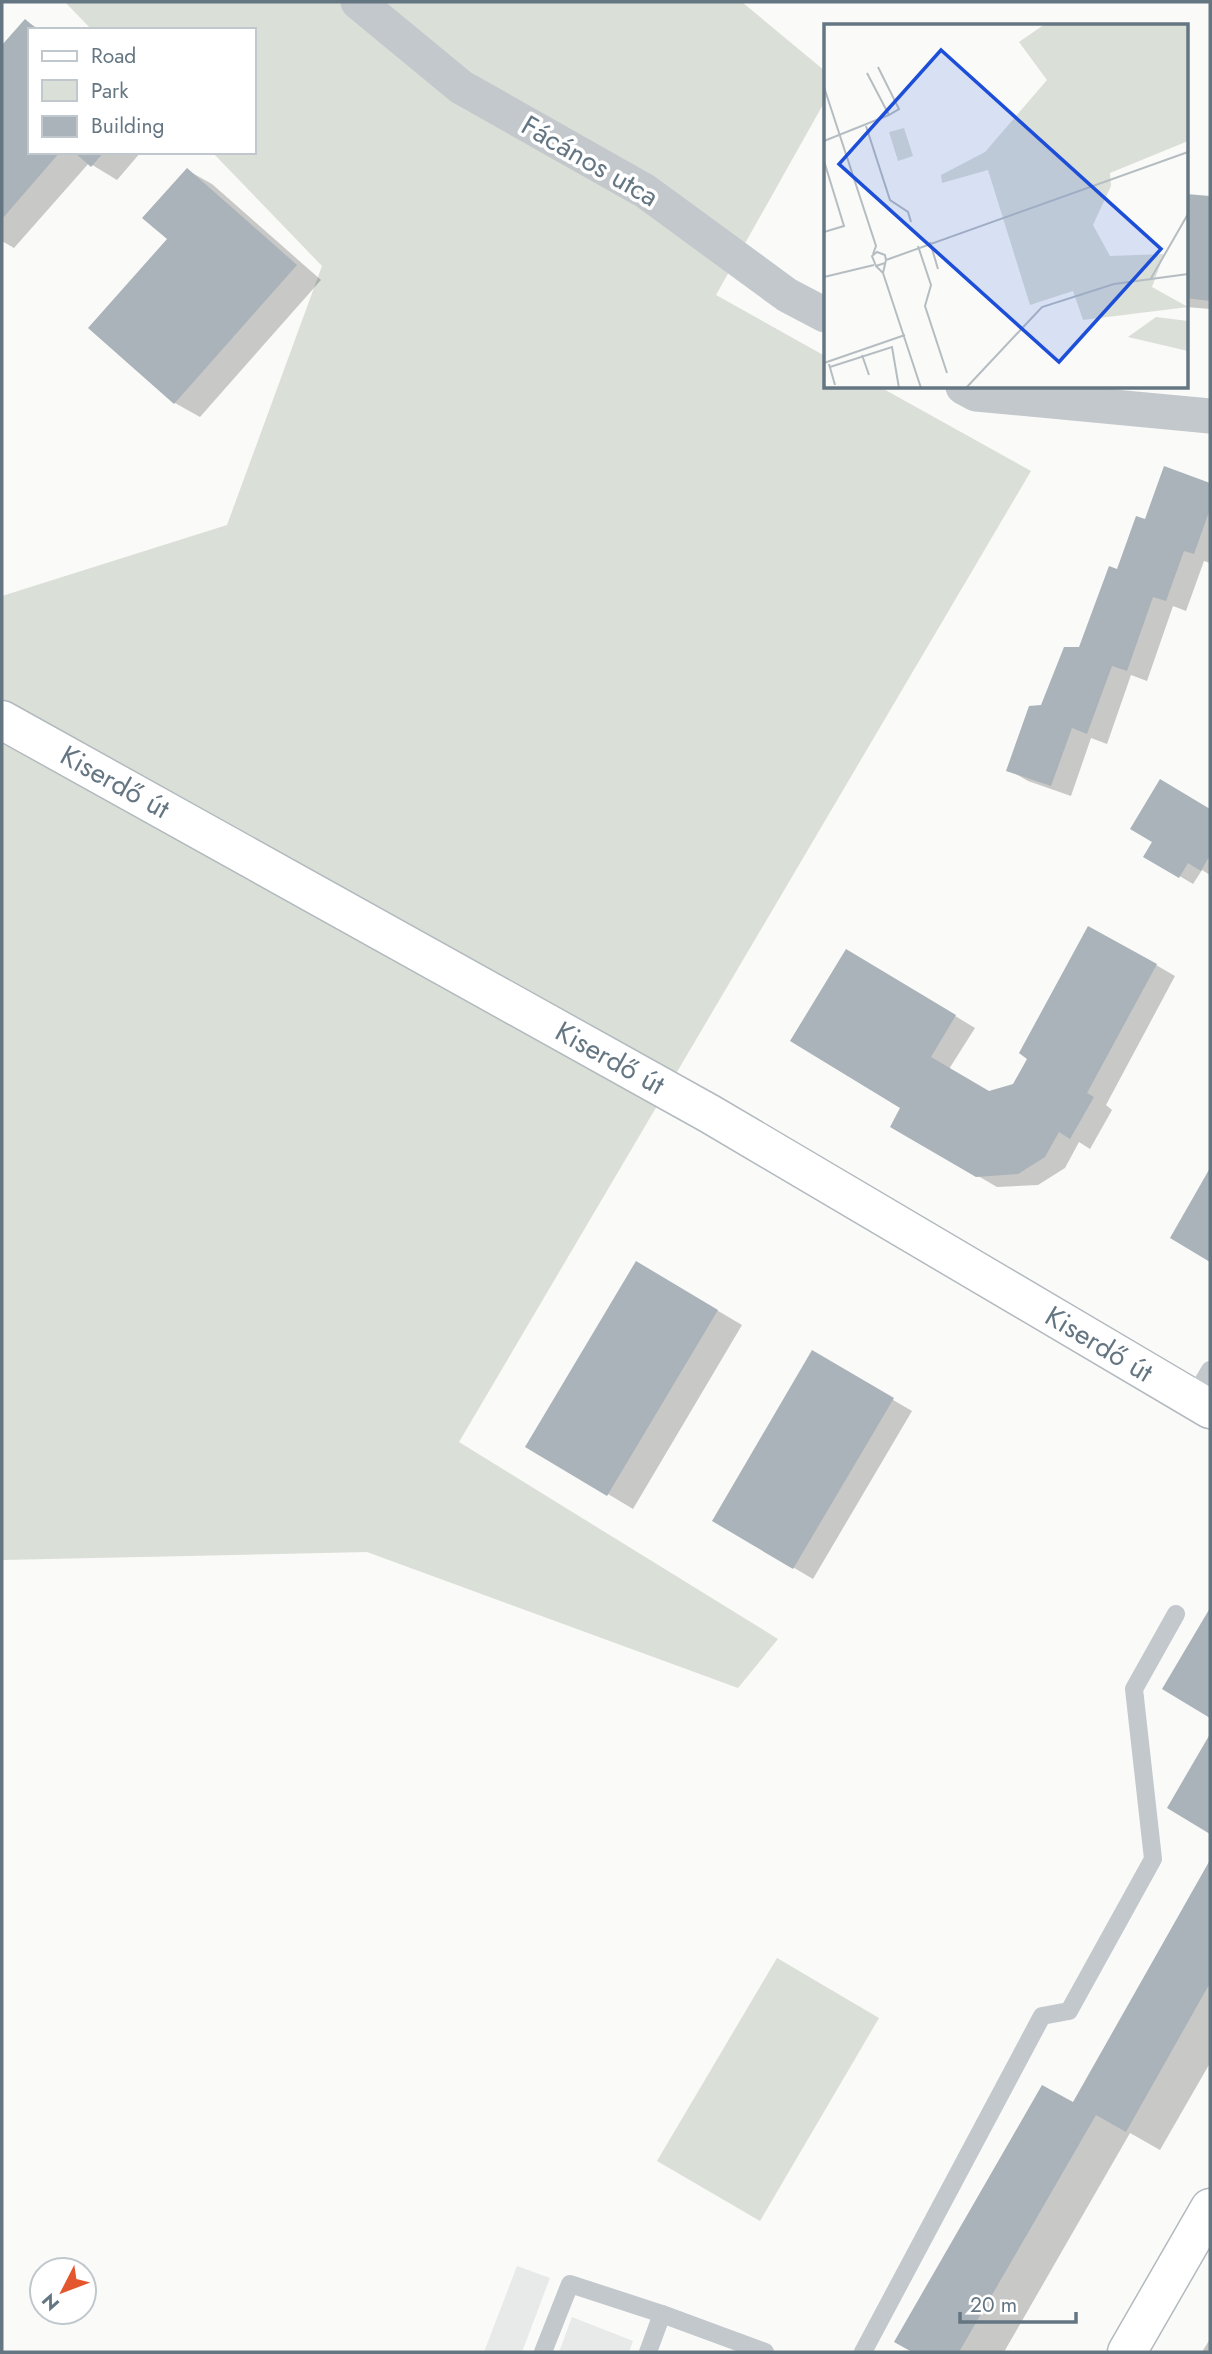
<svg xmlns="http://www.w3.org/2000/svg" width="1212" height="2354" viewBox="0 0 1212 2354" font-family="Jost,sans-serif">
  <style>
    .built { fill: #e8e9e9 }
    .green { fill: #dadfd7 }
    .shadow { fill: #0003 }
    .building { fill: #aab3b9 }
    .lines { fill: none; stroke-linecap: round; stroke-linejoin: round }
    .secondary-casing { stroke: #b3babf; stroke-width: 41 }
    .lane { stroke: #c3c8cc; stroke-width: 18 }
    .street { stroke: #c3c8cc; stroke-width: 35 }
    .secondary { stroke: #fff; stroke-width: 38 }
    .labels { text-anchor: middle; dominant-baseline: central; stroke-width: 7; stroke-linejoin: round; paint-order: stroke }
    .street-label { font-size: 28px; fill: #657683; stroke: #fff }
    .inset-road { fill: none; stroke: #b5bdc2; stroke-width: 2 }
    .view { fill: #1d4ed8; fill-opacity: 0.15; stroke: #1d4ed8; stroke-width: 3.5 }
    .inset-edge { fill: none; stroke: #657683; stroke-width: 3.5 }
  </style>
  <rect width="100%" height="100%" fill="#fafaf8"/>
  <g class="built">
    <polygon points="517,2266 550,2278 522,2352 484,2352"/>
    <polygon points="572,2317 633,2341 629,2352 559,2352"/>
  </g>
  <g class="green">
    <polygon points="65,2 742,2 825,71 825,101 716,295 825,356 825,387 880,387 1031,471 459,1442 778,1639 738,1688 367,1552 2,1560 2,596 227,525 322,266 212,152 254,152 254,30 92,30"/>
    <polygon points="777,1958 879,2018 760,2221 657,2161"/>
  </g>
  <g class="shadow">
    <polygon points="25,21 41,30 30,30 30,152 141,152 117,180 89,163 14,248 2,241 2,48"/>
    <polygon points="187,170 212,184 321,280 200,417 175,403 169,239"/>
    <polygon points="1186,195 1210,198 1210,309 1186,307"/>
    <polygon points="1165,468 1210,485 1210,563 1204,561 1186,611 1173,606 1147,681 1131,675 1107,744 1091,738 1071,796 1028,781 1009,770 1042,707 1081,649 1118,571 1146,521"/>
    <polygon points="1160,781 1210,811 1210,875 1202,870 1193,884 1146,856 1154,841"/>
    <polygon points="866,962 975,1028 949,1069 989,1092 1014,1086 1156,965 1175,976 1106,1105 1112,1110 1090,1149 1079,1142 1065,1168 1038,1185 997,1187 892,1126 902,1108"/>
    <polygon points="637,1263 742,1325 633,1509 528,1446"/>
    <polygon points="813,1353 912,1411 813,1579 714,1521"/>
    <polygon points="1210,1611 1210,1716 1164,1688"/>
    <polygon points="1210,1864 1210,2063 1160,2150 1130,2133 1004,2352 915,2352 897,2341 1074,2105"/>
    <polygon points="1210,2339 1210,2352 1202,2352"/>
  </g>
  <g class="building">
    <polygon points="25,19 38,30 30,30 30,152 60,152 2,219 2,45"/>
    <polygon points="74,152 104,152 91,167"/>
    <polygon points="187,168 297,265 174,404 88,328 167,239 142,218"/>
    <polygon points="1186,194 1210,196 1210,301 1186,298"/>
    <polygon points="1164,466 1210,483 1210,509 1194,554 1184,551 1166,601 1153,597 1127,671 1112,666 1087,734 1072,728 1051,786 1006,771 1029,706 1041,705 1064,647 1079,647 1109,566 1117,569 1136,516 1145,519"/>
    <polygon points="1160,779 1210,809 1210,855 1201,871 1188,863 1179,878 1143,857 1152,842 1130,829"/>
    <polygon points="1088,926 1157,964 1087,1093 1094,1097 1070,1139 1059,1132 1045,1157 1018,1174 976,1177 890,1127 900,1108 790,1041 846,949 956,1015 931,1057 989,1091 1013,1084 1027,1059 1019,1053"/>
    <polygon points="1210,1168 1210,1262 1170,1238"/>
    <polygon points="636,1261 718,1310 607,1496 525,1447"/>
    <polygon points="812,1350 894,1398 793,1569 712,1521"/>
    <polygon points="1210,1608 1210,1718 1162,1689"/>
    <polygon points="1210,1734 1210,1834 1167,1808"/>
    <polygon points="1210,1860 1210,1983 1126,2132 1096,2115 959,2352 912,2352 894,2342 1042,2085 1073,2102"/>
  </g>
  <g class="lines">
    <defs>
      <g id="secondary">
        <polyline points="2,720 710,1114 1210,1409"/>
        <polyline points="1127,2352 1210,2208"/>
      </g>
    </defs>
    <use href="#secondary" class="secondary-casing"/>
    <g class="lane">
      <polyline points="1193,1399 1210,1370"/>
      <polyline points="543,2352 570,2284 662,2314"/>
      <polyline points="648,2352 662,2314 765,2352"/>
      <polyline points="863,2352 1042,2016 1069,2011 1153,1859 1134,1689 1176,1614"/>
    </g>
    <g class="street">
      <polyline points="358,2 461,87 645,191 787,295 825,315"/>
      <polyline points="963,387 976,394 1210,416"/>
    </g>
    <use href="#secondary" class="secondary"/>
  </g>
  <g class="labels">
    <g class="street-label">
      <text transform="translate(590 161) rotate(30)">Fácános utca</text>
      <text transform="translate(115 782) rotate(29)">Kiserdő út</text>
      <text transform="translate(610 1058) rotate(29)">Kiserdő út</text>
      <text transform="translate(1099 1344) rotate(31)">Kiserdő út</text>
    </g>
  </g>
  <g transform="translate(824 24)">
    <rect width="364" height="364" fill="#fafaf8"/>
    <path d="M 221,0 L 364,0 L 364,117 L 286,149 L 287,162 L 269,201 L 286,232 L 340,230 L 328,263 L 364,283 L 259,296 L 249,267 L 206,281 L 164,146 L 118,159 L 117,151 L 161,128 L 223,56 L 195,18 ZM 80,104 L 89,132 L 74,137 L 65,108 ZM 332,293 L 364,297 L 364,327 L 304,313 Z" fill="#dadfd7"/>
    <path class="inset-road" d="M 54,43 L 75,85 L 65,91M 0,63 L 52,222 L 49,230M 42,102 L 66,176 L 84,188 L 87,198M 0,117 L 65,91 L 43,49M 0,137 L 20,202 L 0,208M 106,218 L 114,245M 94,222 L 107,261 L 101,282 L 123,349M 62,236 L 364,128M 52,242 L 59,249 L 97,364M 59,249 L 62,236 L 61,231 L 53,228 L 48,232 L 52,242 L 61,239M 0,253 L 50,241M 326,256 L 364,190M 38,331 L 45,351M 0,339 L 81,311M 5,340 L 11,361M 6,343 L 68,323 L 75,364M 142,364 L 218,283 L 290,260 L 364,250"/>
    <path class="view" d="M 117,26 L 337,225 L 235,338 L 15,140 Z"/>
    <rect width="364" height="364" class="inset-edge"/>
  </g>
  <rect width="1212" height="2354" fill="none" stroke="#657683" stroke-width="7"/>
  <rect x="28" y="28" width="228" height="126" fill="#ffffff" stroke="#c1c8cd" stroke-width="2"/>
  <rect x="42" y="51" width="35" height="10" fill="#ffffff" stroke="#c1c8cd" stroke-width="2"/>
  <text x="91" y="63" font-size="21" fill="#657683">Road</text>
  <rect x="42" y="80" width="35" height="21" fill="#dadfd7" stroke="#c1c8cd" stroke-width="2"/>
  <text x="91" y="98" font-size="21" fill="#657683">Park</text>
  <rect x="42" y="116" width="35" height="21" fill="#aab3b9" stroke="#c1c8cd" stroke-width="2"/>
  <text x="91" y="133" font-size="21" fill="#657683">Building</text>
  <g transform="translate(63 2291) rotate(228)"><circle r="33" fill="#ffffff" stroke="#c1c8cd" stroke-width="2"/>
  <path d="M0-5L12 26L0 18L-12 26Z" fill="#e4572e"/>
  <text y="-10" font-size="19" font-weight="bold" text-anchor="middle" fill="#657683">N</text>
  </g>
  <path d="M960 2312v10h116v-10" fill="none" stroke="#657683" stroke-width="3.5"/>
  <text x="970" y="2312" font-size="21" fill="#657683" stroke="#ffffff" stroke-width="5" paint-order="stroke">20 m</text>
</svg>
